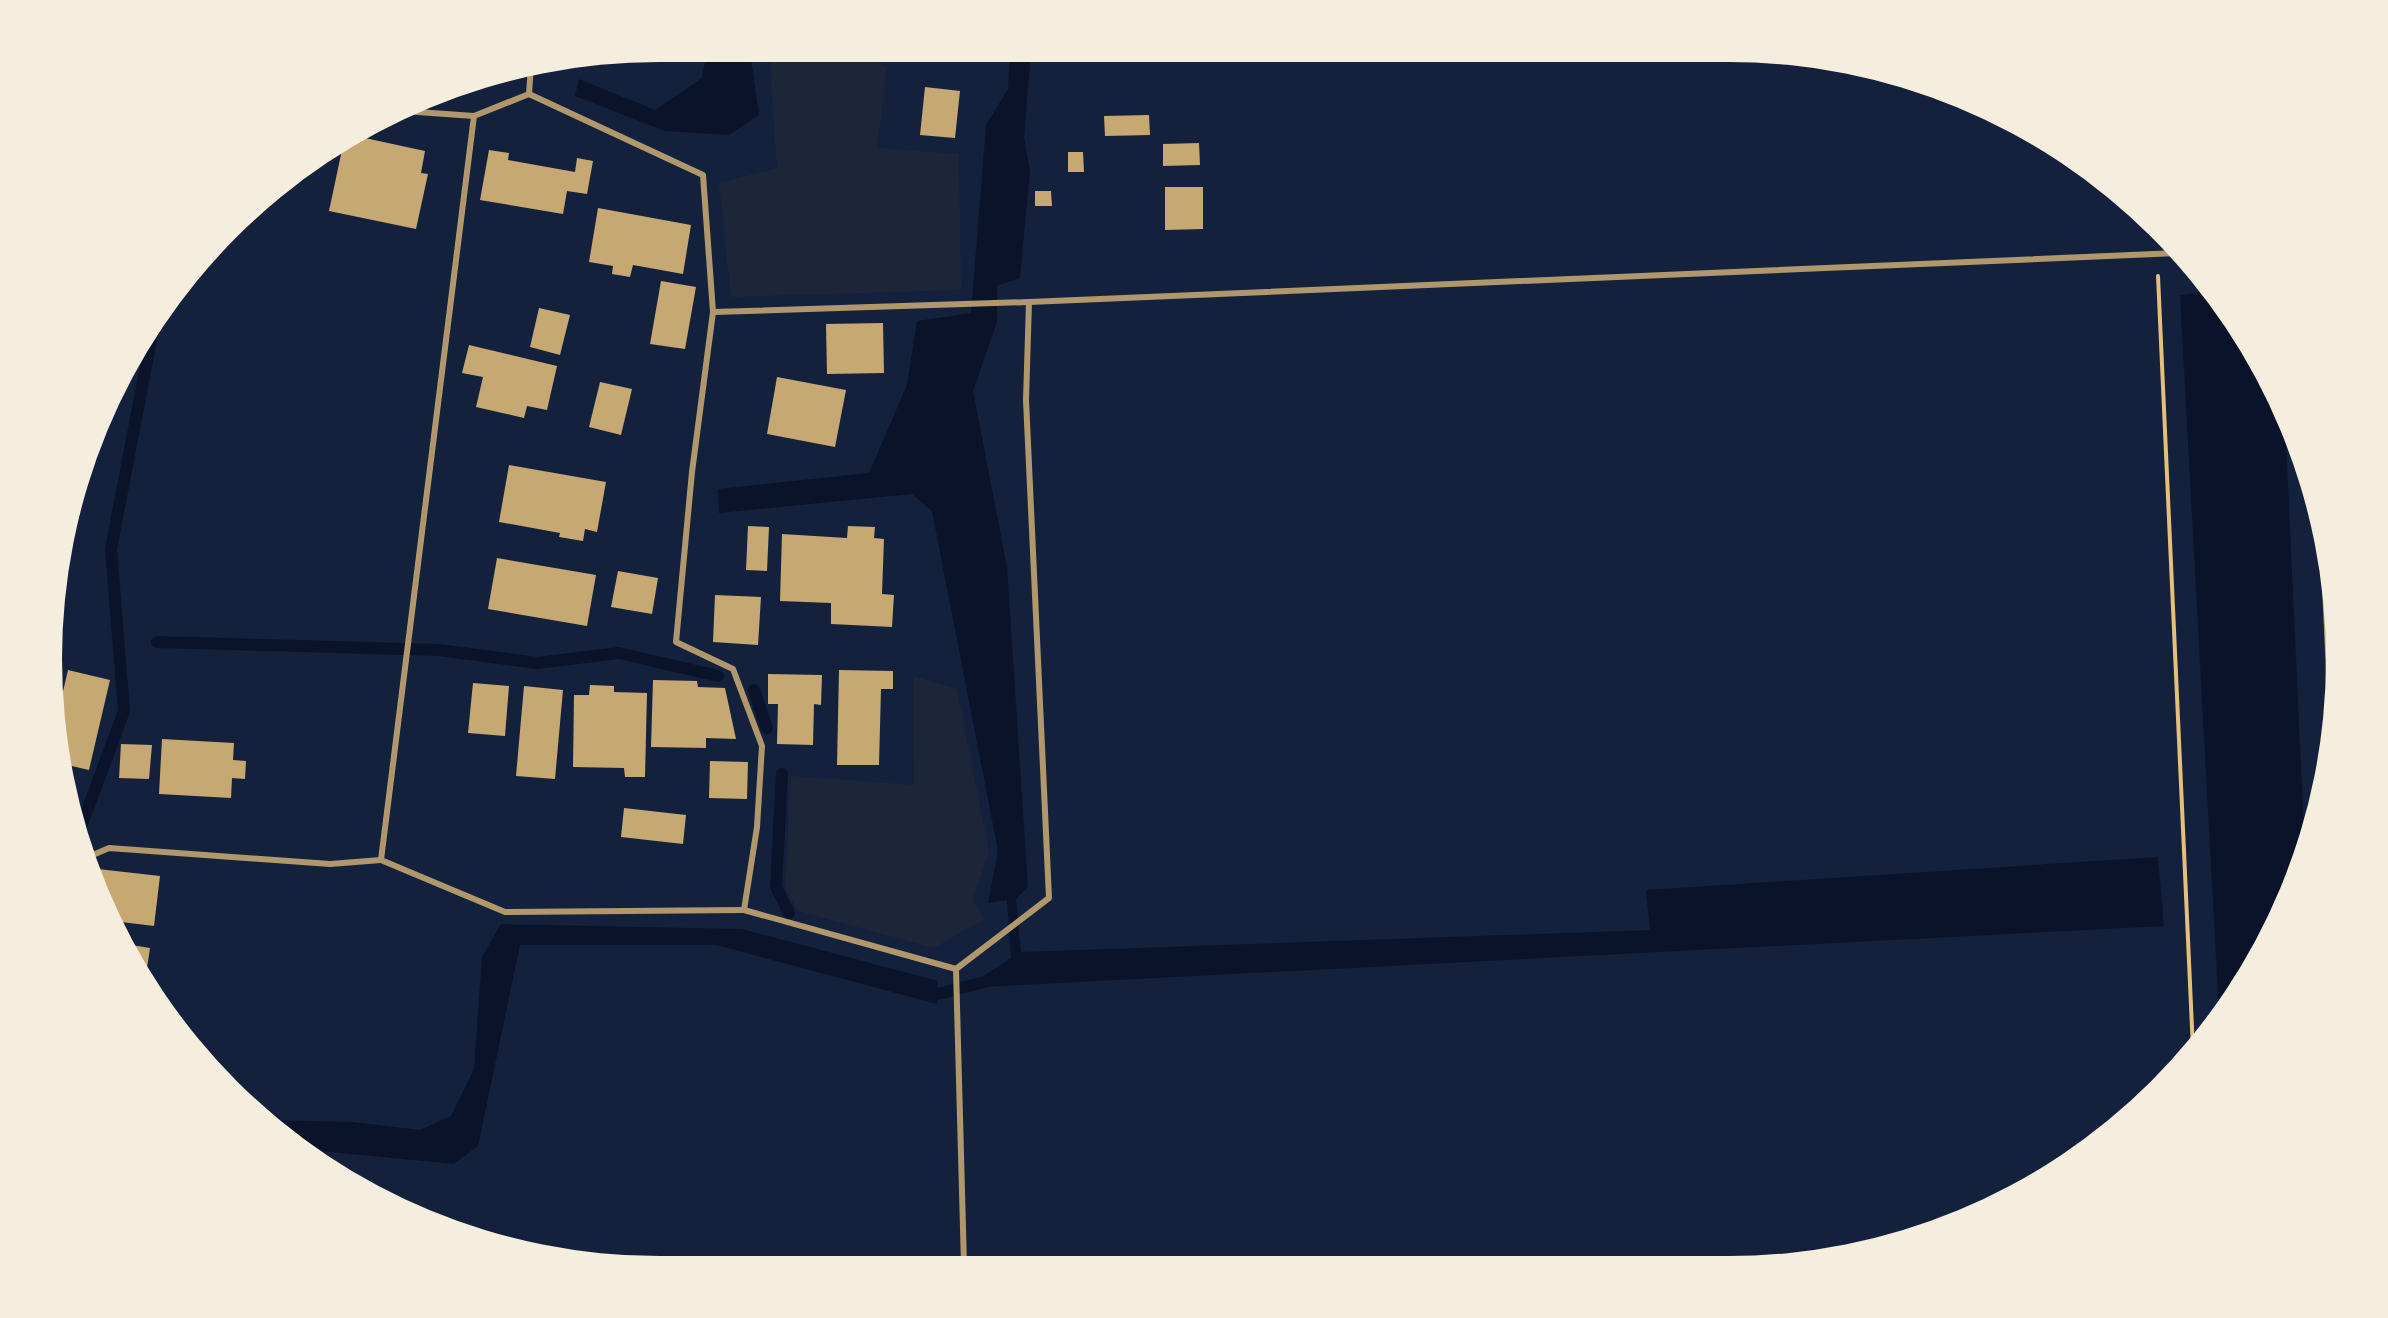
<svg xmlns="http://www.w3.org/2000/svg" width="2388" height="1318" viewBox="0 0 2388 1318" font-family="Roboto,sans-serif">
  <style>
    .green { fill: #1d2539 }
    .water { fill: #0b132b }
    .lines { fill: none; stroke-linecap: round; stroke-linejoin: round }
    .stream { stroke: #0b132b; stroke-width: 12 }
    .building { fill: #c6a872 }
    .path { stroke: #e5c07b; stroke-width: 4 }
    .minor { stroke: #b1986c; stroke-width: 6 }
  </style>
  <rect width="100%" height="100%" fill="#14213d"/>
  <g class="green">
    <polygon points="769,51 863,51 887,68 877,148 959,154 961,290 731,297 719,183 777,168"/>
    <polygon points="913,676 957,689 989,851 973,900 984,919 934,948 798,911 785,887 791,776 914,785"/>
  </g>
  <g class="water">
    <polygon points="707,51 750,51 759,115 729,135 665,131 575,96 579,79 655,110 702,78"/>
    <polygon points="1010,51 1031,51 1024,138 1030,170 1020,278 997,286 997,322 973,391 1007,567 1028,887 1016,899 1021,952 1650,930 1646,890 2158,857 2164,926 983,987 980,978 1011,958 1007,900 988,903 998,851 932,511 912,494 719,513 718,489 869,473 907,385 917,321 971,313 986,125 1008,89"/>
    <polygon points="504,73 498,84 443,92 463,83"/>
    <polygon points="2205,282 2274,390 2285,419 2305,853 2256,963 2219,1014 2180,295 2205,292"/>
    <polygon points="501,924 742,929 938,981 937,1004 716,945 520,945 478,1146 454,1164 300,1149 266,1120 352,1122 420,1130 451,1116 474,1069 482,957"/>
  </g>
  <g class="lines">
    <g class="stream">
      <polyline points="157,642 439,650 537,663 619,653 718,676"/>
      <polyline points="754,690 767,728"/>
      <polyline points="782,774 776,887 789,913"/>
      <polyline points="78,835 124,711 111,549 155,319"/>
      <polyline points="938,994 981,983"/>
    </g>
  </g>
  <g class="building">
    <polygon points="659,51 685,51 685,54 651,53"/>
    <polygon points="925,87 960,91 955,138 920,135"/>
    <polygon points="1149,115 1150,135 1105,136 1104,116"/>
    <polygon points="351,135 425,151 421,173 428,174 416,229 329,211 343,145 338,144"/>
    <polygon points="1199,143 1200,165 1163,166 1163,144"/>
    <polygon points="489,150 509,153 508,160 575,172 577,158 593,161 587,194 567,191 563,214 480,200"/>
    <polygon points="1068,152 1083,152 1084,172 1068,172"/>
    <polygon points="1165,187 1203,187 1203,229 1165,230"/>
    <polygon points="1035,191 1051,191 1052,206 1035,206"/>
    <polygon points="598,208 691,225 683,274 633,265 630,277 612,274 613,266 589,262"/>
    <polygon points="661,281 696,287 685,349 650,344"/>
    <polygon points="539,308 570,315 560,355 530,347"/>
    <polygon points="883,323 884,373 827,374 826,324"/>
    <polygon points="469,345 557,366 547,410 527,406 524,418 476,407 483,377 462,373"/>
    <polygon points="777,377 846,390 835,447 767,434"/>
    <polygon points="600,382 632,389 621,435 589,427"/>
    <polygon points="509,465 606,482 597,532 585,529 583,541 559,537 560,533 499,522"/>
    <polygon points="748,526 769,527 767,571 746,570"/>
    <polygon points="848,526 875,527 874,538 884,539 882,594 894,595 892,627 831,624 831,603 780,601 782,534 847,538"/>
    <polygon points="497,558 596,575 587,626 488,609"/>
    <polygon points="618,571 658,578 652,614 611,607"/>
    <polygon points="715,595 761,597 758,645 713,642"/>
    <polygon points="68,670 110,680 89,770 63,764 59,739 61,732 58,731 56,721"/>
    <polygon points="839,670 893,671 893,689 881,689 879,765 837,765"/>
    <polygon points="768,674 822,675 821,705 814,704 813,745 777,744 778,704 768,704"/>
    <polygon points="653,680 697,681 698,687 725,688 736,739 706,738 706,748 651,747"/>
    <polygon points="473,683 509,686 505,736 468,733"/>
    <polygon points="590,685 614,686 614,692 647,693 645,777 625,777 624,768 573,767 574,695 589,695"/>
    <polygon points="524,686 563,690 555,779 516,776"/>
    <polygon points="162,739 234,743 233,760 246,761 245,779 232,778 231,798 159,794"/>
    <polygon points="121,744 152,745 149,779 119,778"/>
    <polygon points="710,761 748,762 747,799 709,798"/>
    <polygon points="624,808 686,815 683,844 621,837"/>
    <polygon points="98,869 160,876 154,926 113,921 95,886"/>
    <polygon points="125,944 150,948 145,982"/>
  </g>
  <g class="lines">
    <polyline class="path" points="2158,276 2193,1050"/>
    <g class="minor">
      <polyline points="529,94 531,65"/>
      <polyline points="403,111 474,116 529,94 703,175 713,312 692,472 676,642 733,669 762,746 757,827 744,910 956,969"/>
      <polyline points="474,116 381,860 505,912 744,910"/>
      <polyline points="713,312 1029,302 2178,253"/>
      <polyline points="2323,544 2332,738"/>
      <polyline points="60,572 77,487"/>
      <polyline points="86,858 109,848 330,864 381,860"/>
      <polyline points="956,969 1049,898 1026,400 1029,302"/>
      <polyline points="956,969 964,1265"/>
    </g>
  </g>
  <path d="M0 0H2388V1318H0ZM659 62H1729A597 597 0 0 1 2326 659V659A597 597 0 0 1 1729 1256H659A597 597 0 0 1 62 659V659A597 597 0 0 1 659 62Z" fill="#f5edde" fill-rule="evenodd"/>
</svg>
